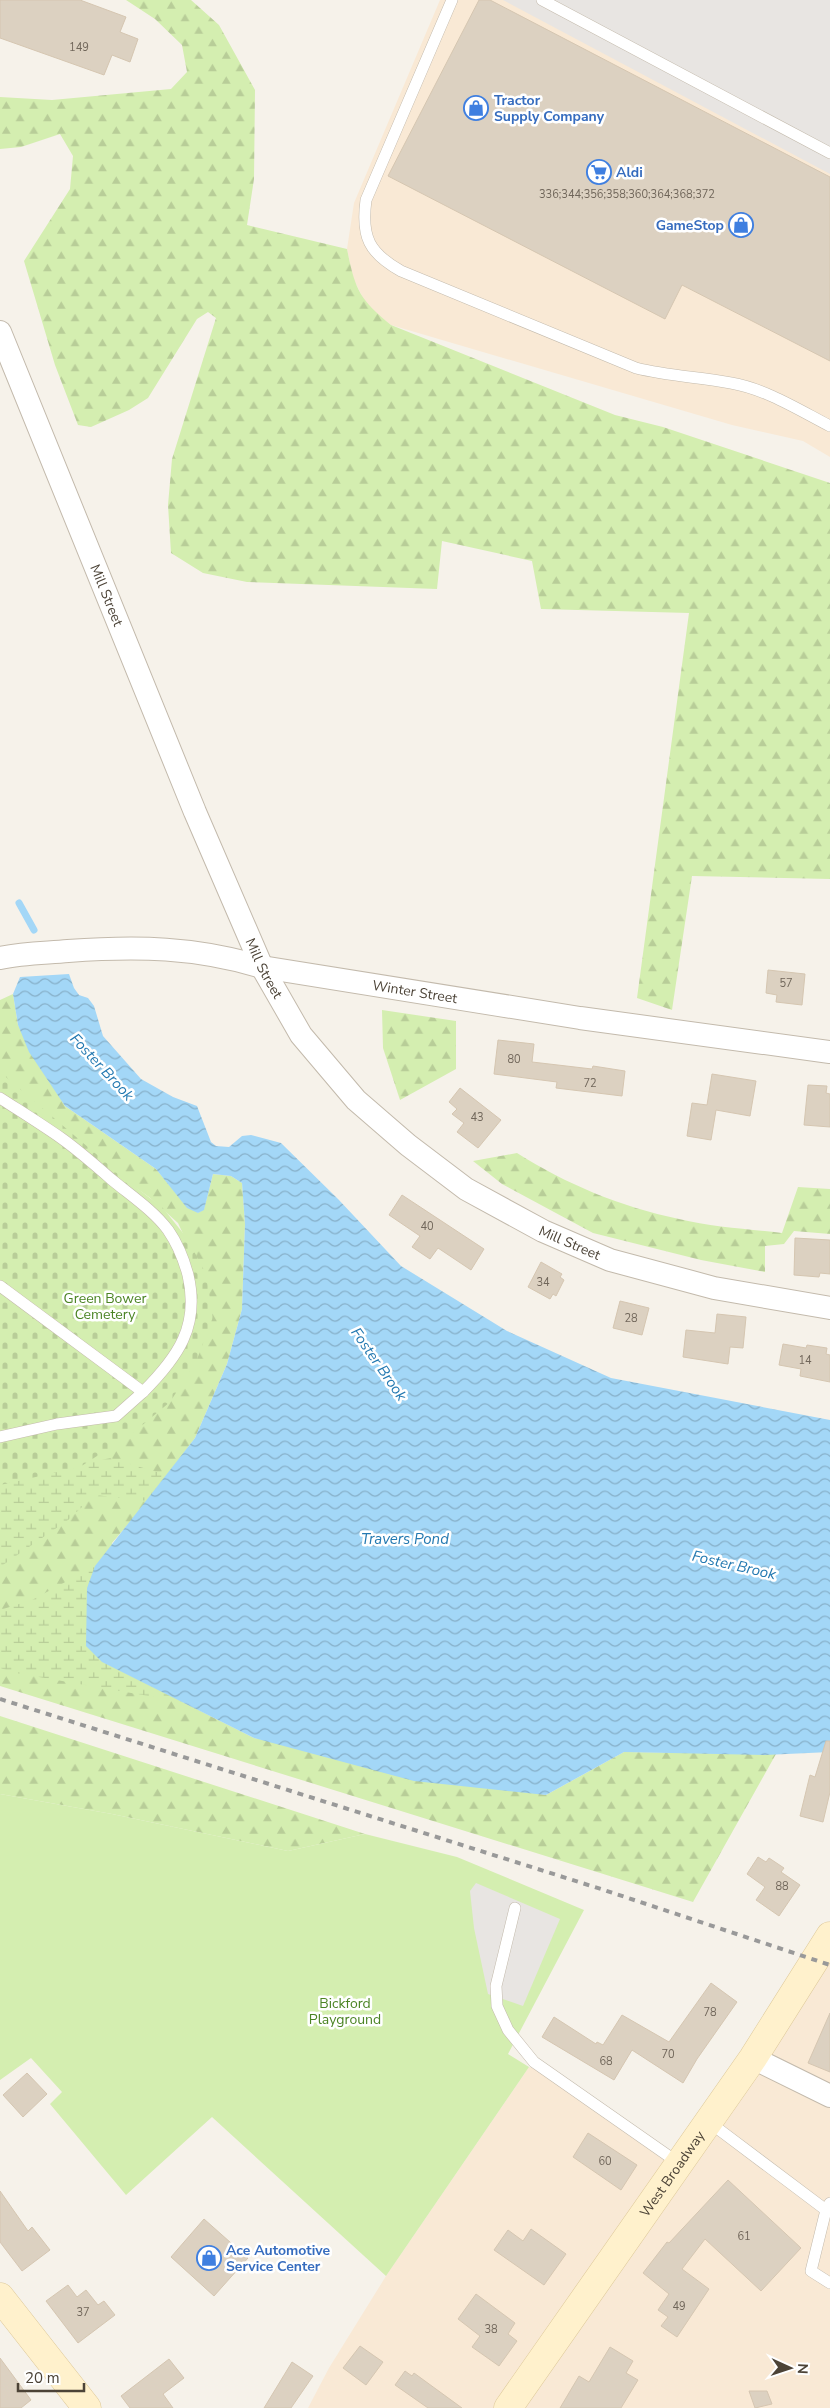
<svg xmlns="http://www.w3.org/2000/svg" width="830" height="2408" viewBox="0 0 830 2408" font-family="'Nunito Sans',sans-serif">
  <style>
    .commercial { fill: #f9e9d5 }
    .forest { fill: url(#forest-firs) }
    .wetland { fill: url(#wetland-marsh) }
    .cemetery { fill: url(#cemetery-stones) }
    .park { fill: #d4eeb0 }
    .parking { fill: #e8e5e2 }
    .water { fill: url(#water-waves) }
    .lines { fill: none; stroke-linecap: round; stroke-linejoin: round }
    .stream { stroke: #a3d7f7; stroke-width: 7 }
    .building { fill: #dcd1c1; stroke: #d5c6b1 }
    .lane-casing { stroke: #c3baac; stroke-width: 12 }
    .street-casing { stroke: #c3baac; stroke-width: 24 }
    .secondary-casing { stroke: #ddc898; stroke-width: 29 }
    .lane { stroke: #fff; stroke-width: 11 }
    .street { stroke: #fff; stroke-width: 22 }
    .secondary { stroke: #fff1cc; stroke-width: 28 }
    .rail { stroke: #999; stroke-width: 4; stroke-dasharray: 6 6; stroke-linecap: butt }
    .labels { text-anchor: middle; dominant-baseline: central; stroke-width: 5; stroke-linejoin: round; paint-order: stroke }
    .number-label { font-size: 11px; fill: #70665a }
    .shop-label { font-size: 14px; font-weight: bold; fill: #366cbe; stroke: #fff; text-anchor: start }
    .street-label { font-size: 14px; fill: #4c4337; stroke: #fff }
    .park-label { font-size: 14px; fill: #4b8424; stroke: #fff }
    .water-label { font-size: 15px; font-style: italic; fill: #2379b1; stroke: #fff }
  </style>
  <defs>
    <pattern id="forest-firs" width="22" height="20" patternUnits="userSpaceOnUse" patternTransform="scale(1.25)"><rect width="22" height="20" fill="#d4eeb0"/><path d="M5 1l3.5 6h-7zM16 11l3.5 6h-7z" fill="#b8cd98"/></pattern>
    <pattern id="wetland-marsh" width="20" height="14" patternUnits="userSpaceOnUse" patternTransform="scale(1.25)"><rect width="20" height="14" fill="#d4eeb0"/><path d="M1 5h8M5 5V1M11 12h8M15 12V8" fill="none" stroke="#b8cd98"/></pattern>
    <pattern id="cemetery-stones" width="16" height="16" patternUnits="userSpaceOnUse" patternTransform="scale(1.25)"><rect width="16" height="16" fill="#d4eeb0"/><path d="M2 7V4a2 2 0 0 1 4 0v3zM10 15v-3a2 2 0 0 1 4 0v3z" fill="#b8cd98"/></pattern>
    <pattern id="water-waves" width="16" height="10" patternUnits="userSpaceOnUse" patternTransform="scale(1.25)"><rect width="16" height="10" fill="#a3d7f7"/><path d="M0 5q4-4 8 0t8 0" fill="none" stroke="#87b0c9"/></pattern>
  </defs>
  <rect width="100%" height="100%" fill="#f6f2ea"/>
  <g class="commercial">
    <polygon points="440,0 830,0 830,457 803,441 732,425 391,325 367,306 353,278 347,249 354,203"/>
    <polygon points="830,1933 830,2408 308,2408 329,2368 386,2276 529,2067 554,2076 680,2164"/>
  </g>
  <g class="forest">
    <path d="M 126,0 L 191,0 L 219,25 L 255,90 L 254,179 L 247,225 L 347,249 C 355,289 359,299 391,325 L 615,415 L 663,427 L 830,483 L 830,879 L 692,876 L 672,1010 L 637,998 L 689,613 L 541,609 L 532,561 L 442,541 L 437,589 L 247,582 L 203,573 L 171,553 L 168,505 L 172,459 L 216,318 L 208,312 L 197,319 L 148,398 L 129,410 L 91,427 L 78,425 L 55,365 L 24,261 L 70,189 L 73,156 L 60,134 L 21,147 L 0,149 L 0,97 L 52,100 L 171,89 L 187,72 L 182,45 L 155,19 Z"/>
    <polygon points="13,994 18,1025 65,1106 156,1169 184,1203 198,1213 204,1209 213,1174 231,1176 242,1183 245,1224 242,1309 227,1364 195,1438 148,1501 112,1543 103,1662 254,1738 546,1795 624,1752 776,1754 693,1902 0,1686 0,1456 190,1249 178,1223 149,1197 0,1094 0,1000"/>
    <polygon points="382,1010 456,1021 456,1069 400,1100 383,1048"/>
    <path d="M 517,1153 C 566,1184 621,1207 679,1219 C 712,1227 748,1229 782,1233 L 798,1187 L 830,1189 L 830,1234 L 794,1231 L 784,1244 L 765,1246 L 765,1272 L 701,1260 L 593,1233 L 502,1184 L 473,1161 Z"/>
    <polygon points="0,1716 365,1834 288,1851 112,1814 0,1794"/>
  </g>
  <g class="wetland">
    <polygon points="110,1458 167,1475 148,1501 95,1495 68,1520 0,1567 0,1485"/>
    <polygon points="95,1566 87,1589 103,1662 183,1702 16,1673 0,1668 0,1610 32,1600"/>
  </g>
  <polygon class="cemetery" points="0,1072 130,1183 162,1207 187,1238 206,1274 213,1317 196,1362 170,1402 134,1432 80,1467 0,1485"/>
  <polygon class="park" points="0,1794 112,1814 288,1851 365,1834 457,1857 584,1910 508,2054 529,2067 386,2276 212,2117 126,2195 50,2104 62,2092 31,2058 0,2080"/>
  <g class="parking">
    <polygon points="503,0 830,0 830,174"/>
    <polygon points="476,1883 560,1919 523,2006 488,1994 474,1928 470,1891"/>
  </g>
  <polygon class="water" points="69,974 74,988 79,995 88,998 94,1006 103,1036 141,1079 173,1097 197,1106 211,1142 216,1146 229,1147 242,1136 251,1135 281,1143 338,1199 401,1266 507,1331 611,1378 830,1420 830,1752 765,1755 624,1752 546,1795 414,1781 254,1738 102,1662 86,1646 87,1588 95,1566 195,1438 227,1364 242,1309 245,1224 242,1183 231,1176 213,1174 204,1210 198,1213 187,1208 156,1169 65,1106 29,1052 18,1025 13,994 20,977"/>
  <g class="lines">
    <polyline class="stream" points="19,903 34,930"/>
  </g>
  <g class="building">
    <polygon points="0,0 80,0 126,17 120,32 138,39 130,62 112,55 104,75 0,38"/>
    <polygon points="479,0 490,0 830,177 830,361 682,285 665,319 388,176"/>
    <polygon points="768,970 805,974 802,1005 776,1002 777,995 766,993"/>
    <polygon points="498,1040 534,1044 532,1062 592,1069 593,1066 625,1071 622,1096 556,1088 557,1082 494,1074"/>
    <polygon points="712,1074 756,1081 750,1116 716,1110 711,1140 687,1136 692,1103 707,1105"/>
    <polygon points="808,1085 827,1086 826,1093 830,1094 830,1127 804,1125"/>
    <polygon points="460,1088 501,1120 478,1148 457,1132 464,1123 452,1114 457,1109 449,1102"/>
    <polygon points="402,1195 484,1249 471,1270 438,1248 430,1259 412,1247 420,1236 389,1215"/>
    <polygon points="795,1238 830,1240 830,1274 820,1273 819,1277 794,1275"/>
    <polygon points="541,1262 562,1274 560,1277 564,1280 556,1296 553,1294 550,1299 528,1287"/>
    <polygon points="620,1301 649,1308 642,1335 613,1328"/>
    <polygon points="717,1314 746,1317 743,1348 730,1347 728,1364 683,1357 686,1330 715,1333"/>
    <polygon points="783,1344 806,1348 807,1345 827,1348 826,1354 830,1355 830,1382 800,1376 801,1369 779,1365"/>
    <polygon points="826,1741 830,1741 830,1792 823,1822 800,1816 810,1775 815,1777"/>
    <polygon points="758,1857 766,1862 769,1858 784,1868 781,1872 800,1885 779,1916 756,1900 765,1887 747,1874"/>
    <polygon points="711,1983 737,2002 697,2059 683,2083 632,2050 614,2080 542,2037 554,2017 596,2044 597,2042 603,2045 622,2015 669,2042"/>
    <polygon points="830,2013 830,2072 808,2063"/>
    <polygon points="27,2073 47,2094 23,2117 3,2095"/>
    <polygon points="588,2133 637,2165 621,2190 573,2157"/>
    <polygon points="728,2180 801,2248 761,2291 705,2239 682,2269 709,2289 677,2337 661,2326 668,2317 658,2310 669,2294 643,2273 667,2242 669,2243"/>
    <polygon points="0,2191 28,2231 32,2227 50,2250 22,2271 0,2242"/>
    <polygon points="204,2219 248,2258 214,2296 171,2257"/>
    <polygon points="531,2229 566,2254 544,2285 494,2250 508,2230 523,2241"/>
    <polygon points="68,2285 77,2297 86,2290 98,2305 104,2301 115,2315 78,2343 46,2301"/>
    <polygon points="476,2294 515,2323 508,2334 517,2341 499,2366 472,2347 480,2336 458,2319"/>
    <polygon points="360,2346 383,2362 366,2385 343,2368"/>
    <polygon points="610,2347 633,2361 626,2373 638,2380 621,2408 560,2408 579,2376 589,2382"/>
    <polygon points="0,2358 31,2400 21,2408 0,2408"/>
    <polygon points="169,2359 184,2378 163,2394 173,2408 130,2408 121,2396"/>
    <polygon points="292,2362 313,2376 291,2408 264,2408"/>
    <polygon points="405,2371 412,2376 414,2373 462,2408 428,2408 395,2385"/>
    <polygon points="749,2391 767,2391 772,2404 755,2408"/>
  </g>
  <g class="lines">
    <defs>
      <g id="lane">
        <path d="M 452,0 L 366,200 C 361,237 369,253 401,271 L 636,368 C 668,376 699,377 731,383 C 766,389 799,410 830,426"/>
        <polyline points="542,0 830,153"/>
        <path d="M 0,1098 C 20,1111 41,1124 61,1138 C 78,1150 95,1165 111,1179 C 130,1195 153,1210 168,1230 C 177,1243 184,1260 188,1275 C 200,1326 178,1357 143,1392"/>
        <polyline points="0,1286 143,1392 116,1416 57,1424 0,1437"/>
        <polyline points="515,1908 496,1986 497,2006 508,2030 534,2062 680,2164"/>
        <polyline points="709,2122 826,2210 830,2203"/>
        <polyline points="826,2210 811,2271 830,2283"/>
      </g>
      <g id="street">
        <path id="s1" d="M 0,332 L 195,812 L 262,967 L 301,1035 L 356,1100 L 408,1145 L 466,1189 L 543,1231 L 610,1260 L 714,1288 L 830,1308"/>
        <path id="s2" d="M 0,958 C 22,953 46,953 68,951 C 138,946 195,947 262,967 L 580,1018 L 830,1052"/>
        <polyline points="753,2058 830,2096"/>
      </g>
      <g id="secondary">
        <polyline points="0,2297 87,2408"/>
        <path id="s3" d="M 508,2408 L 753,2058 L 830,1936"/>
      </g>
    </defs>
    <use href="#lane" class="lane-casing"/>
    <use href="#street" class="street-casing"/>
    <use href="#secondary" class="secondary-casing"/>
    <use href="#lane" class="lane"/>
    <use href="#street" class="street"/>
    <use href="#secondary" class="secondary"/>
    <polyline class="rail" points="0,1699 601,1889 830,1965"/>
  </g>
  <defs>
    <symbol id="shop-ring" viewBox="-11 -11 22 22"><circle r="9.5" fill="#fff" stroke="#3f7fe0" stroke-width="1.5"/><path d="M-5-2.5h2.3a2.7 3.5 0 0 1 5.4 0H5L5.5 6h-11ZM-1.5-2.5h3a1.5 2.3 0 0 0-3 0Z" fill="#3f7fe0"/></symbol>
    <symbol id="supermarket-ring" viewBox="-11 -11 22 22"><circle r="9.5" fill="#fff" stroke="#3f7fe0" stroke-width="1.5"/><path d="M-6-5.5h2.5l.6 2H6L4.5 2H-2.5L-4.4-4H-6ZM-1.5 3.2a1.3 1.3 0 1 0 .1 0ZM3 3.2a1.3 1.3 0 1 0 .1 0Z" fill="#3f7fe0"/></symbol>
  </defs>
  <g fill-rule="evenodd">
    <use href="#shop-ring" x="462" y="94" width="28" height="28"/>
    <use href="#supermarket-ring" x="585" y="158" width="28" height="28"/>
    <use href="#shop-ring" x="727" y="211" width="28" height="28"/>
    <use href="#shop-ring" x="195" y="2244" width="28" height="28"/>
  </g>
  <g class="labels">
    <g class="number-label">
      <text x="79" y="47">149</text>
      <text x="627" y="194">336;344;356;358;360;364;368;372</text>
      <text x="786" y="983">57</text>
      <text x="514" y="1059">80</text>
      <text x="590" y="1083">72</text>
      <text x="477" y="1117">43</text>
      <text x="427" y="1226">40</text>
      <text x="543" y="1282">34</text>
      <text x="631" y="1318">28</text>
      <text x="805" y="1360">14</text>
      <text x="782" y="1886">88</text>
      <text x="710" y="2012">78</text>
      <text x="668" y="2054">70</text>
      <text x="606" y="2061">68</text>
      <text x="605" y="2161">60</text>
      <text x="744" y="2236">61</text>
      <text x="679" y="2306">49</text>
      <text x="83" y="2312">37</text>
      <text x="491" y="2329">38</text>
    </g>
    <g class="shop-label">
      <text x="494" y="100">Tractor<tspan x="494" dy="16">Supply Company</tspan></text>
      <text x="616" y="172">Aldi</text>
      <text x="724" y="225" text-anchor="end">GameStop</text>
      <text x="226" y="2250">Ace Automotive<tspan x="226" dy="16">Service Center</tspan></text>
    </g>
    <g class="street-label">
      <text stroke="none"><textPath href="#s1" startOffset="284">Mill Street</textPath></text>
      <text stroke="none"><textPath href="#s1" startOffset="689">Mill Street</textPath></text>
      <text stroke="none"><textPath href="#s2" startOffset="419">Winter Street</textPath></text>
      <text stroke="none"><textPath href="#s1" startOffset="1109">Mill Street</textPath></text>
      <text stroke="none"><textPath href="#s3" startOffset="286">West Broadway</textPath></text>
    </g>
    <g class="park-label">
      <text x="105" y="1298">Green Bower<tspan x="105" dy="16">Cemetery</tspan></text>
      <text x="345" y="2003">Bickford<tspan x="345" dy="16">Playground</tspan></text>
    </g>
    <g class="water-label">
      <text transform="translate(102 1067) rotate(47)">Foster Brook</text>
      <text transform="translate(379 1364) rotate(55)">Foster Brook</text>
      <text x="405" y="1539">Travers Pond</text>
      <text transform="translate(734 1565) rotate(13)">Foster Brook</text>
    </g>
  </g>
  <g transform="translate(790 2368) rotate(93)" stroke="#ffffff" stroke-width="4" paint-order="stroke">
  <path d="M0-4L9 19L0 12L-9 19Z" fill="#4c4337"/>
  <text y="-8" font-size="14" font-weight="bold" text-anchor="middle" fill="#4c4337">N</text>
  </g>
  <path d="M18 2383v8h66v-8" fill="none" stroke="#4c4337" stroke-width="2.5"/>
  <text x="25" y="2383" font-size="15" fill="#4c4337" stroke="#ffffff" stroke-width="4" paint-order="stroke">20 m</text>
</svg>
